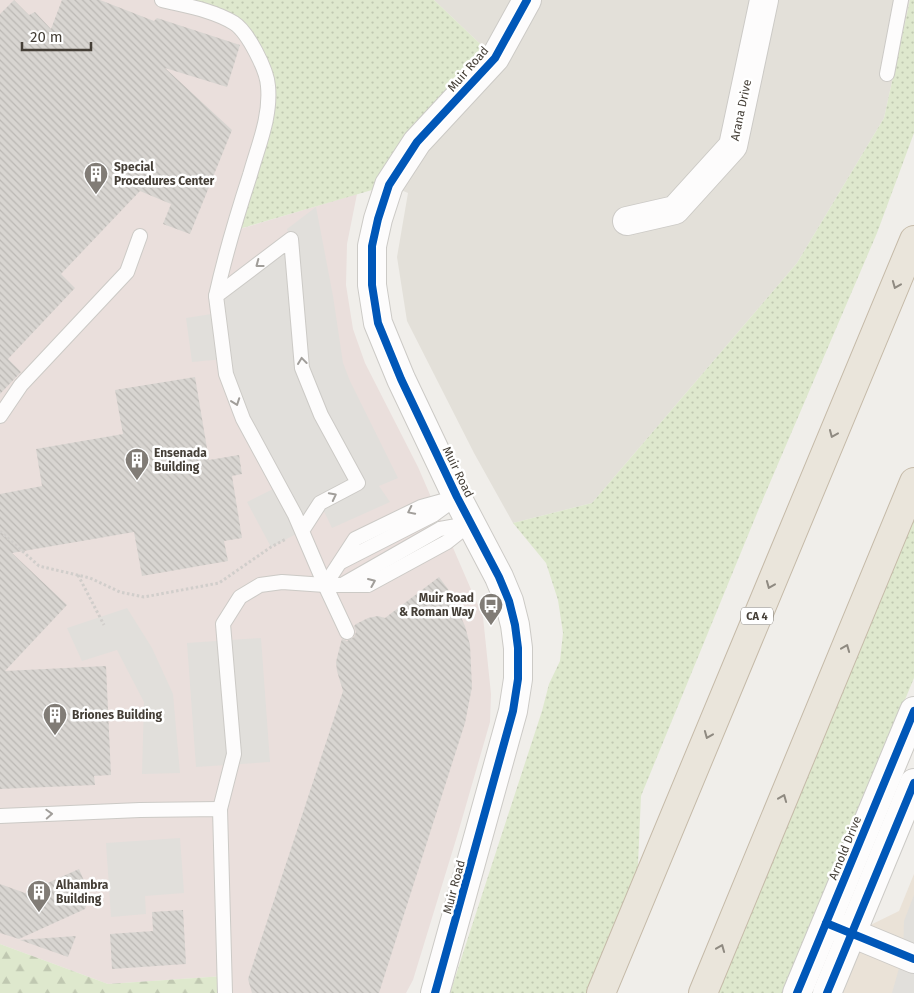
<svg xmlns="http://www.w3.org/2000/svg" width="914" height="993" viewBox="0 0 914 993" font-family="'Fira Sans',sans-serif">
  <style>
    .residential { fill: #e3e0d9 }
    .commercial { fill: #eae2d7 }
    .medical { fill: #eadfdc }
    .grass { fill: url(#grass-dots) }
    .forest { fill: url(#forest-firs) }
    .parking { fill: #e1dfdb }
    .building { fill: url(#building-back-hatch) }
    .lines { fill: none; stroke-linecap: round; stroke-linejoin: round }
    .service-casing { stroke: #cccac6; stroke-width: 16 }
    .minor-casing { stroke: #cccac6; stroke-width: 30 }
    .tertiary-casing { stroke: #cccac6; stroke-width: 30 }
    .motorway-casing { stroke: #c5baa8; stroke-width: 30 }
    .path { stroke: #d1cecb; stroke-width: 3; stroke-dasharray: 2.5 2.5; stroke-linecap: butt }
    .service { stroke: #fdfcfc; stroke-width: 14 }
    .minor { stroke: #fdfcfc; stroke-width: 28 }
    .tertiary { stroke: #fdfcfc; stroke-width: 28 }
    .motorway { stroke: #eae5db; stroke-width: 28 }
    .cycleway-casing { stroke: #fff; stroke-width: 11 }
    .cycleway { stroke: #0057b8; stroke-width: 8 }
    .oneway { stroke: #a19e9a }
    .oneway2 { stroke: #8f8a81 }
    .labels { text-anchor: middle; dominant-baseline: central; stroke-width: 5; stroke-linejoin: round; paint-order: stroke }
    .shield { fill: #fff; stroke: #7d7973; stroke-width: 1 }
    .shield-label { font-size: 11px; font-weight: bold; fill: #453f37 }
    .street-label { font-size: 12px; fill: #453f37; stroke: #fff }
    .poi-label { font-size: 12px; font-weight: bold; fill: #453f37; stroke: #fff; text-anchor: start }
  </style>
  <defs>
    <pattern id="grass-dots" width="8" height="8" patternUnits="userSpaceOnUse" patternTransform="scale(1.25)"><rect width="8" height="8" fill="#dee8cd"/><path d="M2 2h.1M6 6h.1" fill="none" stroke="#c0c8b1" stroke-width="1.8" stroke-linecap="round"/></pattern>
    <pattern id="forest-firs" width="22" height="20" patternUnits="userSpaceOnUse" patternTransform="scale(1.25)"><rect width="22" height="20" fill="#dee8cd"/><path d="M5 1l3.5 6h-7zM16 11l3.5 6h-7z" fill="#c0c8b1"/></pattern>
    <pattern id="building-back-hatch" width="6" height="6" patternUnits="userSpaceOnUse" patternTransform="scale(1.25)"><rect width="6" height="6" fill="#d8d5d1"/><path d="M-1 5l2 2M0 0l6 6M5-1l2 2" fill="none" stroke="#bbb8b4"/></pattern>
  </defs>
  <rect width="100%" height="100%" fill="#f0eeea"/>
  <polygon class="residential" points="434,0 910,0 884,118 797,263 592,503 513,523 474,453 407,321 397,257 408,193 389,185 495,58"/>
  <polygon class="commercial" points="914,874 914,993 827,993 852,934 899,911"/>
  <polygon class="medical" points="0,0 162,0 236,24 268,85 233,231 357,194 347,244 346,285 353,329 365,363 418,467 483,617 491,694 490,722 458,833 413,980 406,993 225,993 224,976 108,984 0,944"/>
  <g class="grass">
    <polygon points="162,0 434,0 495,58 389,185 232,231 268,85 236,24"/>
    <polygon points="910,0 914,0 914,133 877,233 760,506 641,796 636,910 601,993 450,993 542,711 549,684 560,661 563,633 558,600 546,563 513,523 592,503 797,263 884,118"/>
    <polygon points="914,482 914,678 783,993 703,993"/>
  </g>
  <polygon class="forest" points="0,944 108,984 224,976 225,993 0,993"/>
  <g class="parking">
    <polygon points="316,207 333,296 343,363 350,381 398,478 379,486 390,502 332,528 320,503 302,531 271,547 247,502 279,486 224,359 192,362 186,318 218,313 216,296 291,240 287,229"/>
    <polygon points="127,608 152,648 173,694 180,773 142,774 144,702 117,650 82,661 67,628"/>
    <polygon points="261,638 270,762 196,767 187,643"/>
    <polygon points="180,838 184,893 145,896 146,914 111,917 106,843"/>
    <polygon points="914,895 914,993 892,993 903,954 904,921"/>
  </g>
  <g class="building">
    <polygon points="14,0 29,15 35,12 51,29 62,0 100,0 154,21 157,18 240,45 227,87 165,68 232,130 190,234 163,224 171,204 140,191 61,274 75,288 8,359 21,372 0,394 0,14"/>
    <polygon points="195,377 209,460 239,455 242,474 232,476 242,538 224,541 228,561 142,576 134,532 12,553 67,605 5,671 106,666 111,775 94,776 95,785 0,789 0,494 42,486 36,449 123,434 115,390"/>
    <polygon points="439,577 448,589 465,626 470,645 472,687 465,723 379,993 252,993 248,979 343,691 337,671 336,662 341,642 342,639 347,641 354,637 356,632 354,626 356,624 368,618 378,616 385,618"/>
    <polygon points="79,869 90,895 85,909 19,939 0,933 0,884 25,893"/>
    <polygon points="183,910 186,964 112,969 110,934 153,931 152,912"/>
    <polygon points="76,936 68,957 20,940"/>
  </g>
  <g class="lines">
    <defs>
      <g id="service">
        <path d="M 162,0 C 186,6 213,10 234,23 C 248,32 267,70 268,86 C 271,117 258,146 250,175 C 237,215 225,255 216,296"/>
        <polyline points="887,74 901,0"/>
        <polyline points="0,416 21,385 127,272 140,236"/>
        <polyline points="302,531 320,503 358,483 321,415 302,368 291,239 216,296 226,374 243,419 295,515 325,585 347,632"/>
        <polyline points="341,562 433,515 451,502"/>
        <polyline points="325,585 355,539 421,507 457,497"/>
        <polyline points="342,585 440,529 468,524"/>
        <polyline points="220,809 234,754 223,624 240,597 260,585 282,582 325,585 368,585 447,542 471,523"/>
        <polyline points="0,816 140,810 220,809 225,993"/>
      </g>
      <g id="minor">
        <polyline points="627,221 675,210 733,146 764,0"/>
        <polyline points="830,924 914,959"/>
      </g>
      <g id="tertiary">
        <polyline points="435,993 513,711 518,679 518,648 515,625 509,601 499,577 457,497 401,379 378,323 372,285 372,246 378,219 389,185 417,142 495,58 527,0"/>
        <polyline points="797,993 914,711"/>
        <polyline points="827,993 914,783"/>
      </g>
      <g id="motorway">
        <polyline points="601,993 914,240"/>
        <polyline points="703,993 914,482"/>
      </g>
    </defs>
    <use href="#service" class="service-casing"/>
    <use href="#minor" class="minor-casing"/>
    <use href="#tertiary" class="tertiary-casing"/>
    <use href="#motorway" class="motorway-casing"/>
    <g class="path">
      <polyline points="0,531 39,566 90,578 120,592 144,597 219,583 271,547 286,539"/>
      <polyline points="78,575 104,625"/>
    </g>
    <use href="#service" class="service"/>
    <use href="#minor" class="minor"/>
    <use href="#tertiary" class="tertiary"/>
    <use href="#motorway" class="motorway"/>
    <defs>
      <g id="cycleway">
        <polyline points="826,923 914,959"/>
        <polyline points="435,993 513,711 518,679 518,648 515,625 509,601 499,577 457,497 401,379 378,323 372,285 372,246 378,219 389,185 417,142 495,58 527,0"/>
        <polyline points="797,993 914,711"/>
        <polyline points="827,993 914,783"/>
      </g>
    </defs>
    <use href="#cycleway" class="cycleway-casing"/>
    <use href="#cycleway" class="cycleway"/>
  </g>
  <defs><path id="oneway-chevron" d="M-2-3.5L2.5 0L-2 3.5" fill="none" stroke-width="1.6" stroke-linecap="round" stroke-linejoin="round" transform="scale(1.25)"/></defs>
  <g class="oneway">
    <use href="#oneway-chevron" transform="translate(259 264) rotate(143)"/>
    <use href="#oneway-chevron" transform="translate(302 361) rotate(-97)"/>
    <use href="#oneway-chevron" transform="translate(236 402) rotate(70)"/>
    <use href="#oneway-chevron" transform="translate(333 496) rotate(-27)"/>
    <use href="#oneway-chevron" transform="translate(411 511) rotate(154)"/>
    <use href="#oneway-chevron" transform="translate(372 582) rotate(-23)"/>
    <use href="#oneway-chevron" transform="translate(49 814) rotate(-3)"/>
  </g>
  <g class="oneway2">
    <use href="#oneway-chevron" transform="translate(896 285) rotate(112)"/>
    <use href="#oneway-chevron" transform="translate(833 434) rotate(113)"/>
    <use href="#oneway-chevron" transform="translate(770 585) rotate(112)"/>
    <use href="#oneway-chevron" transform="translate(846 648) rotate(-68)"/>
    <use href="#oneway-chevron" transform="translate(708 735) rotate(112)"/>
    <use href="#oneway-chevron" transform="translate(783 798) rotate(-68)"/>
    <use href="#oneway-chevron" transform="translate(721 948) rotate(-68)"/>
  </g>
  <defs>
    <symbol id="building-pin" viewBox="-11 -11 22 30"><path d="M0 17L-7.5 6A9.5 9.5 0 1 1 7.5 6Z" fill="#817c76" stroke="#fff"/><path d="M-4-6H4V6H1V3H-1V6H-4ZM-2.5-4.3h1.7v1.8h-1.7ZM.8-4.3h1.7v1.8H.8ZM-2.5-1h1.7V.8h-1.7ZM.8-1h1.7V.8H.8Z" fill="#fff"/></symbol>
    <symbol id="bus-pin" viewBox="-11 -11 22 30"><path d="M0 17L-7.5 6A9.5 9.5 0 1 1 7.5 6Z" fill="#817c76" stroke="#fff"/><path d="M-5-6H5V4H4V6H2V4H-2V6H-4V4H-5ZM-3.5-4V0h7V-4ZM-3.5 1.2v1.5H-2V1.2ZM2 1.2v1.5H3.5V1.2Z" fill="#fff"/></symbol>
  </defs>
  <g fill-rule="evenodd">
    <use href="#building-pin" x="82" y="160" width="28" height="38"/>
    <use href="#building-pin" x="123" y="446" width="28" height="38"/>
    <use href="#bus-pin" x="477" y="591" width="28" height="38"/>
    <use href="#building-pin" x="41" y="701" width="28" height="38"/>
    <use href="#building-pin" x="25" y="878" width="28" height="38"/>
  </g>
  <g class="labels">
    <rect class="shield" x="741" y="607.5" width="32" height="17" rx="4"/>
    <g class="shield-label">
      <text x="757" y="616">CA 4</text>
    </g>
    <g class="street-label">
      <text transform="translate(468 69) rotate(-49)">Muir Road</text>
      <text transform="translate(741 110) rotate(-78)">Arana Drive</text>
      <text transform="translate(458 472) rotate(64)">Muir Road</text>
      <text transform="translate(845 848) rotate(-68)">Arnold Drive</text>
      <text transform="translate(454 887) rotate(-75)">Muir Road</text>
    </g>
    <g class="poi-label">
      <text x="114" y="167">Special<tspan x="114" dy="14">Procedures Center</tspan></text>
      <text x="154" y="453">Ensenada<tspan x="154" dy="14">Building</tspan></text>
      <text x="474" y="598" text-anchor="end">Muir Road<tspan x="474" dy="14">&amp; Roman Way</tspan></text>
      <text x="72" y="715">Briones Building</text>
      <text x="56" y="885">Alhambra<tspan x="56" dy="14">Building</tspan></text>
    </g>
  </g>
  <path d="M22 42v8h69v-8" fill="none" stroke="#453f37" stroke-width="2.5"/>
  <text x="30" y="42" font-size="15" fill="#453f37" stroke="#ffffff" stroke-width="4" paint-order="stroke">20 m</text>
</svg>
